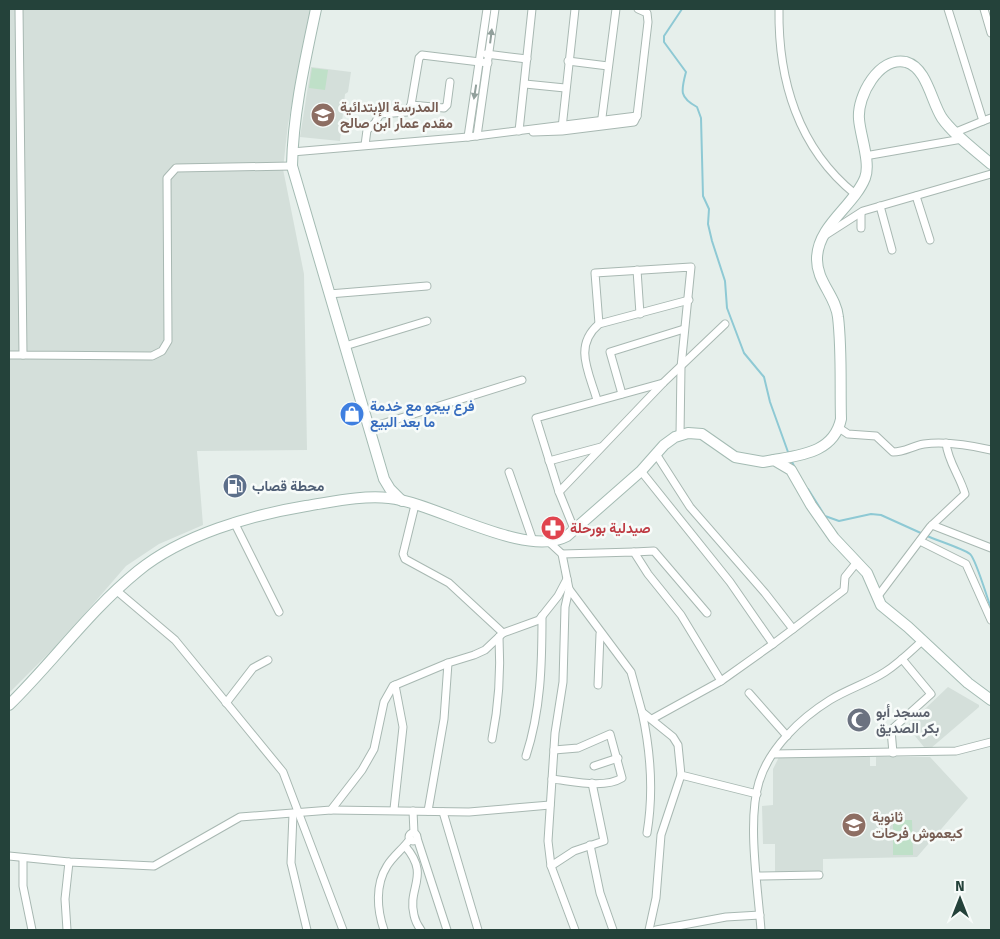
<svg xmlns="http://www.w3.org/2000/svg" width="1000" height="939" viewBox="0 0 1000 939" font-family="'Fira Sans',Vazirmatn,sans-serif">
  <style>
    .built { fill: #d4dfda }
    .green { fill: #bfe0c8 }
    .lines { fill: none; stroke-linecap: round; stroke-linejoin: round }
    .stream { stroke: #8ec9d4; stroke-width: 2 }
    .street-casing { stroke: #a8b8b2; stroke-width: 9 }
    .secondary-casing { stroke: #a4bbb3; stroke-width: 12 }
    .street { stroke: #fff; stroke-width: 7 }
    .secondary { stroke: #fff; stroke-width: 10 }
    .oneway { fill: #92a09c }
    .labels { text-anchor: middle; dominant-baseline: central; stroke-width: 5; stroke-linejoin: round; paint-order: stroke }
    .education-label { font-size: 14px; font-weight: bold; fill: #785e54; stroke: #f7fbf9; text-anchor: start }
    .shop-label { font-size: 14px; font-weight: bold; fill: #366cbe; stroke: #f7fbf9; text-anchor: start }
    .service-label { font-size: 14px; font-weight: bold; fill: #4e5e75; stroke: #f7fbf9; text-anchor: start }
    .health-label { font-size: 14px; font-weight: bold; fill: #be3a42; stroke: #f7fbf9; text-anchor: start }
    .worship-label { font-size: 14px; font-weight: bold; fill: #5b616d; stroke: #f7fbf9; text-anchor: start }
  </style>
  <rect width="100%" height="100%" fill="#e6efeb"/>
  <g class="built">
    <polygon points="9,9 311,9 288,124 283,169 304,274 307,450 197,451 203,525 159,544 126,566 62,640 9,693"/>
    <polygon points="311,67 351,72 348,92 345,94 340,141 300,137"/>
    <polygon points="948,687 979,705 979,707 931,748 924,747 907,726"/>
    <polygon points="779,757 870,757 870,766 876,766 876,757 930,757 968,798 917,857 823,859 823,872 775,873 775,844 763,844 762,806 773,805 773,769"/>
  </g>
  <g class="green">
    <polygon points="312,68 328,70 325,90 309,88"/>
    <polygon points="893,820 912,820 913,855 893,855"/>
  </g>
  <g class="lines">
    <g class="stream">
      <path d="M 682,9 L 664,36 L 664,42 L 686,72 C 681,91 679,97 697,107 L 701,118 L 703,196 L 709,209 L 708,224 L 712,241 L 725,281 L 727,308 L 744,353 L 764,377 L 770,402 L 788,452"/>
      <polyline points="792,462 795,468"/>
      <polyline points="808,489 825,516 839,521 871,514 881,515 923,534"/>
      <path d="M 927,536 C 936,540 964,549 970,554 C 976,559 987,598 991,608"/>
    </g>
    <defs>
      <g id="street">
        <polyline points="19,9 23,355 152,356 162,351 168,341 167,178 176,168 292,166"/>
        <path d="M 779,9 C 778,80 798,148 855,194"/>
        <polyline points="948,9 983,121 991,118"/>
        <polyline points="984,9 991,33"/>
        <polyline points="486,54 527,59"/>
        <polyline points="568,61 608,66"/>
        <polyline points="525,84 565,88"/>
        <polyline points="411,105 444,108 447,105 450,82"/>
        <polyline points="601,125 616,9"/>
        <polyline points="562,128 575,9"/>
        <polyline points="519,131 532,9"/>
        <polyline points="533,132 562,131 634,122 637,116 648,22 647,13 638,9"/>
        <polyline points="956,132 983,121"/>
        <polyline points="477,136 495,9"/>
        <polyline points="468,137 487,9"/>
        <polyline points="365,145 367,130 375,123 380,114 407,112 411,105 419,58 422,55 488,63"/>
        <polyline points="292,152 468,137 637,116"/>
        <polyline points="865,156 962,139"/>
        <polyline points="916,196 930,240"/>
        <polyline points="880,206 892,250"/>
        <polyline points="861,213 861,228"/>
        <polyline points="824,236 863,211 991,174"/>
        <polyline points="637,270 640,314"/>
        <polyline points="329,294 427,286"/>
        <polyline points="599,324 595,273 691,267 681,367 680,435"/>
        <polyline points="345,346 427,321"/>
        <polyline points="9,355 23,355"/>
        <polyline points="622,394 610,352 684,329"/>
        <path d="M 597,400 C 589,372 573,346 599,324 L 689,300"/>
        <polyline points="369,428 522,380"/>
        <path d="M 839,428 L 848,434 L 876,436 L 893,452 C 905,452 912,446 924,444 C 946,441 969,445 991,450"/>
        <polyline points="656,454 690,507 765,593 793,629 844,590 845,577 857,562"/>
        <polyline points="549,461 601,447"/>
        <polyline points="641,471 730,582 773,644 793,629"/>
        <polyline points="509,472 533,541"/>
        <polyline points="559,492 663,383 725,324"/>
        <polyline points="415,505 403,554 405,559 449,583 503,633"/>
        <polyline points="234,522 279,612"/>
        <polyline points="932,525 991,548"/>
        <polyline points="574,529 559,492 536,418 663,383"/>
        <polyline points="920,541 966,564 991,620"/>
        <polyline points="549,542 562,554 569,589 631,672 642,712 673,737 678,745 681,775 757,794"/>
        <polyline points="634,552 654,551 707,613"/>
        <polyline points="562,554 634,552 648,574 681,615 721,681"/>
        <polyline points="569,589 565,607 563,682 555,733 548,841 551,866 575,930"/>
        <polyline points="117,591 175,640 283,772 343,930"/>
        <path d="M 878,596 L 930,527 L 965,494 C 960,476 948,462 946,443"/>
        <polyline points="598,685 600,634"/>
        <polyline points="749,693 787,736"/>
        <polyline points="226,703 253,668 268,660"/>
        <path d="M 642,712 C 651,753 654,791 647,833"/>
        <polyline points="652,719 721,681 773,644"/>
        <path d="M 492,739 C 499,704 501,673 499,637"/>
        <polyline points="893,753 891,730 931,694 902,659"/>
        <polyline points="773,754 956,751 991,742"/>
        <path d="M 526,756 C 541,710 542,664 542,616"/>
        <polyline points="594,766 618,758"/>
        <path d="M 552,779 C 572,781 604,789 622,778 L 610,734 L 578,748 L 554,750"/>
        <polyline points="394,809 403,727 395,685"/>
        <polyline points="331,810 469,812 550,805"/>
        <polyline points="413,811 414,833"/>
        <polyline points="428,811 444,719 448,663"/>
        <polyline points="443,812 478,930"/>
        <polyline points="293,814 291,863 307,930"/>
        <circle cx="413" cy="837" r="4"/>
        <polyline points="417,838 447,930"/>
        <polyline points="590,845 600,893 613,930"/>
        <path d="M 405,846 C 431,876 407,887 414,915 C 415,920 418,926 421,930"/>
        <polyline points="9,856 69,862 154,866 240,817 331,810 362,770 374,749 384,702 393,686 448,663 474,655 485,650 503,633 539,620 558,596 567,579"/>
        <polyline points="23,858 23,886 32,930"/>
        <polyline points="551,866 574,851 604,841 592,783"/>
        <polyline points="757,876 819,875"/>
        <polyline points="67,930 65,899 69,862"/>
        <path d="M 384,930 C 377,910 375,885 387,866 C 393,856 403,849 410,839"/>
        <polyline points="649,930 656,898 661,835 681,775"/>
        <polyline points="656,930 726,917 760,915"/>
        <path d="M 761,930 C 758,888 747,821 759,782 C 769,748 801,718 830,700 C 848,689 868,683 885,672 C 899,663 911,651 923,640"/>
      </g>
      <g id="secondary">
        <path d="M 316,9 C 305,61 293,113 292,166 L 384,479 L 390,489 L 402,501"/>
        <path d="M 774,460 C 802,455 834,452 841,419 C 840,386 842,351 838,317 C 836,296 816,281 817,258 C 818,225 854,206 865,178 C 871,163 860,135 859,119 C 857,96 879,56 906,62 C 927,68 931,101 942,118 C 954,135 975,150 991,164"/>
        <path d="M 9,705 C 53,662 90,610 138,571 C 182,535 251,515 306,506 C 332,502 362,495 389,498 C 436,503 525,559 567,536 L 641,471 L 664,445 L 675,437 L 688,433 L 702,434 L 735,457 L 763,462 L 774,460 L 791,470 L 811,505 L 834,538 L 867,573 L 881,605 L 908,627 L 968,683 L 991,700"/>
      </g>
    </defs>
    <use href="#street" class="street-casing"/>
    <use href="#secondary" class="secondary-casing"/>
    <use href="#street" class="street"/>
    <use href="#secondary" class="secondary"/>
  </g>
  <defs><path id="oneway-solid" d="M-6-.8H1V-3.2L6.5 0L1 3.2V.8H-6Z" transform="scale(1.25)"/></defs>
  <g class="oneway">
    <use href="#oneway-solid" transform="translate(491 36) rotate(-83)"/>
    <use href="#oneway-solid" transform="translate(475 92) rotate(99)"/>
  </g>
  <defs>
    <symbol id="school-disc" viewBox="-11 -11 22 22"><circle r="9.5" fill="#8d6e63" stroke="#f7fbf9"/><path d="M0-5L7-2L0 1L-7-2ZM-4 1L0 2.5L4 1V4Q0 6-4 4Z" fill="#fff"/></symbol>
    <symbol id="shop-disc" viewBox="-11 -11 22 22"><circle r="9.5" fill="#3f7fe0" stroke="#f7fbf9"/><path d="M-5-2.5h2.3a2.7 3.5 0 0 1 5.4 0H5L5.5 6h-11ZM-1.5-2.5h3a1.5 2.3 0 0 0-3 0Z" fill="#fff"/></symbol>
    <symbol id="fuel-disc" viewBox="-11 -11 22 22"><circle r="9.5" fill="#5c6f8a" stroke="#f7fbf9"/><path d="M-5.5-6h7V0h2V4h1.3V-2.5L3-4.5l.8-.8L6-3V5H2.5V1h-1V6h-7ZM-4.2-4.7v3.2H.2V-4.7Z" fill="#fff"/></symbol>
    <symbol id="pharmacy-disc" viewBox="-11 -11 22 22"><circle r="9.5" fill="#e0444e" stroke="#f7fbf9"/><path d="M-2-6h4v4h4v4h-4v4h-4v-4h-4v-4h4Z" fill="#fff"/></symbol>
    <symbol id="mosque-disc" viewBox="-11 -11 22 22"><circle r="9.5" fill="#6b7280" stroke="#f7fbf9"/><path d="M3.5-4.9A6 6 0 1 0 3.5 4.9A5 5 0 1 1 3.5-4.9Z" fill="#fff"/></symbol>
  </defs>
  <g fill-rule="evenodd">
    <use href="#school-disc" x="309" y="101" width="28" height="28"/>
    <use href="#shop-disc" x="338" y="400" width="28" height="28"/>
    <use href="#fuel-disc" x="221" y="472" width="28" height="28"/>
    <use href="#pharmacy-disc" x="539" y="514" width="28" height="28"/>
    <use href="#mosque-disc" x="845" y="706" width="28" height="28"/>
    <use href="#school-disc" x="840" y="811" width="28" height="28"/>
  </g>
  <g class="labels">
    <g class="education-label">
      <text x="340" y="107">المدرسة الإبتدائية<tspan x="340" dy="16">مقدم عمار ابن صالح</tspan></text>
      <text x="872" y="817">ثانوية<tspan x="872" dy="16">كيعموش فرحات</tspan></text>
    </g>
    <g class="shop-label">
      <text x="370" y="406">فرع بيجو مع خدمة<tspan x="370" dy="16">ما بعد البيع</tspan></text>
    </g>
    <g class="service-label">
      <text x="252" y="486">محطة قصاب</text>
    </g>
    <g class="health-label">
      <text x="570" y="528">صيدلية بورحلة</text>
    </g>
    <g class="worship-label">
      <text x="876" y="712">مسجد أبو<tspan x="876" dy="16">بكر الصديق</tspan></text>
    </g>
  </g>
  <rect width="1000" height="939" fill="none" stroke="#24423a" stroke-width="20"/>
  <g transform="translate(960 899)" stroke="#f7fbf9" stroke-width="4" paint-order="stroke">
  <path d="M0-4L9 19L0 12L-9 19Z" fill="#24423a"/>
  <text y="-8" font-size="14" font-weight="bold" text-anchor="middle" fill="#24423a">N</text>
  </g>
</svg>
